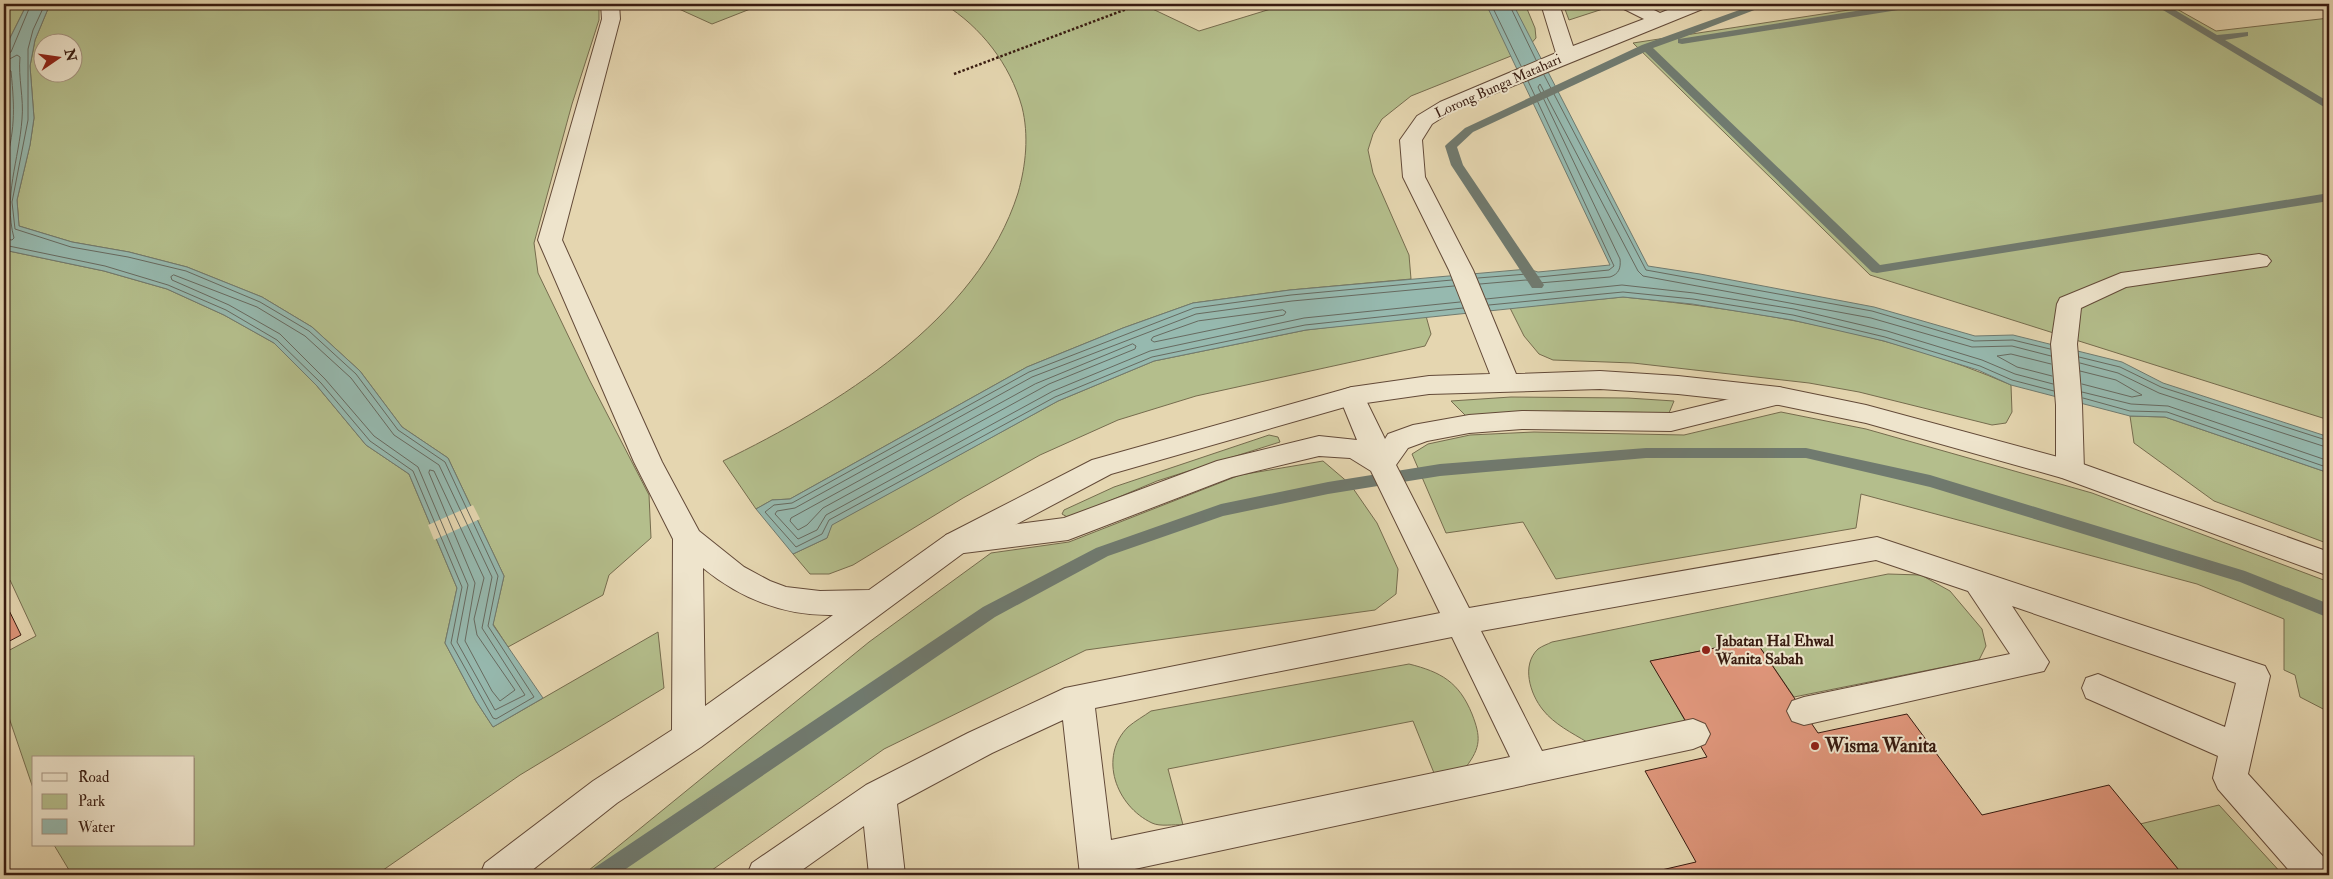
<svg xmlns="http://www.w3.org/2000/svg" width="2333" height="879" viewBox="0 0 2333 879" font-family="'IM FELL Double Pica',serif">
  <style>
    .green { fill: #b4be8c; stroke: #766c4e; fill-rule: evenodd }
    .water { fill: #96b9af; stroke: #707a6f }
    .pier { fill: #e5d6b0 }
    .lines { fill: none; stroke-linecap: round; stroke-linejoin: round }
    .shore { stroke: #676a60; stroke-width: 1 }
    .stream { fill: #707a6f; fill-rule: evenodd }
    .building { fill: #de957a; stroke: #381b10 }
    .service-casing { stroke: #634a38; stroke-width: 2 }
    .minor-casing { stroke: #634a38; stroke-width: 2 }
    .path { stroke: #381b10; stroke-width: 2.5; stroke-dasharray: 2.5 2; stroke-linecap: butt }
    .service { fill: #eee4cc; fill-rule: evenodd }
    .minor { fill: #eee4cc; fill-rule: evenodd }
    .poi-dot { fill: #8f2418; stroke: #eee4cc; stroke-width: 2 }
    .labels { text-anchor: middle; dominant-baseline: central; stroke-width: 4; stroke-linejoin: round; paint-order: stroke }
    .far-street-label { font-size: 14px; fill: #381b10; stroke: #eee4cc }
    .poi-label { font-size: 16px; font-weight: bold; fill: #381b10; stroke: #eee4cc; text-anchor: start }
    .near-poi-label { font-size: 19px; font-weight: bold; fill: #381b10; stroke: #eee4cc; text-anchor: start }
  </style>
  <rect width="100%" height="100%" fill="#e5d6b0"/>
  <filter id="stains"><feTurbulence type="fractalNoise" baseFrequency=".004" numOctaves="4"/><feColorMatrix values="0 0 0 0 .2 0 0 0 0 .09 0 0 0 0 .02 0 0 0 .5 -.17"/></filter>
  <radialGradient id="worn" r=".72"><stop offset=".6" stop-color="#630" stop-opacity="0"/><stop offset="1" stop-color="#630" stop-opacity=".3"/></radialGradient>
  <g class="green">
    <polygon points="4,4 27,4 7,44 4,61"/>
    <path d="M 50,4 L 599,4 L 599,20 L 572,104 L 534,243 L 538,273 L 589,379 L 649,495 L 651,538 L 609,575 L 603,595 L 508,647 L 493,624 L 504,576 L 448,458 L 402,427 L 360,371 L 312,327 L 262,297 L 187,267 L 129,252 L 72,242 L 19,226 L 17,200 L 30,145 L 34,118 L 30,66 L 35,40 ZM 42,42 L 72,42 L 72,72 L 42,72 Z"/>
    <polygon points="668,4 763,4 712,24"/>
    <path d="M 944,4 L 1142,4 L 1199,31 L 1287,4 L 1525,4 L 1535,28 L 1536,38 L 1528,47 L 1511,56 L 1411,96 L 1382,119 L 1373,134 L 1368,150 L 1373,173 L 1409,255 L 1411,279 L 1290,290 L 1193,303 L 1123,328 L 1027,367 L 790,499 L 772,500 L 756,509 L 723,461 C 836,406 978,320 1018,193 C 1026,165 1029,135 1022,107 C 1010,64 981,27 944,4 Z"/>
    <polygon points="1563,4 1603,4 1609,7 1569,20"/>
    <polygon points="1888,4 2168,4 2216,31 2329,18 2329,420 1870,275 1633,43"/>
    <polygon points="4,250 104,271 167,289 224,315 274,343 317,386 366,445 409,474 457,588 445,643 476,701 493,727 658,632 664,688 520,775 376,875 72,875 54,845 194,845 194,758 34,758 34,791 4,703 4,653 36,636 10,580 4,583"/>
    <path d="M 1623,297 C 1754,310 1890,332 2011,385 L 2012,412 L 2006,423 L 1992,425 L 1859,392 L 1809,383 L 1633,363 L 1553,360 L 1539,354 L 1524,336 L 1510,308 Z"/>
    <polygon points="1426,316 1431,334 1425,346 1196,396 1118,420 1040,455 963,498 853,565 829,574 810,574 793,554 827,538 831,525 1058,401 1154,361 1306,330"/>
    <polygon points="1511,397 1628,398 1674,401 1669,413 1567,411 1467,417 1451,401"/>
    <polygon points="1781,412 1866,429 2092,493 2329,582 2329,712 2300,697 2295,675 2284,670 2284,619 2197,584 1861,494 1856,528 1556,579 1523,522 1446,533 1412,454 1428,444 1470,435 1534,432 1684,435"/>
    <polygon points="2130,416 2165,417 2329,473 2329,544 2214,501 2134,443"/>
    <polygon points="1269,435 1278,437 1280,442 1157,481 1069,518 1062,514 1064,510 1114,487"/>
    <polygon points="1323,461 1350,484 1377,523 1398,569 1396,594 1375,610 1086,650 884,749 705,875 583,875 869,642 991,553 1069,542 1240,475"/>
    <path d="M 1888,574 L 1921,575 L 1950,591 L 1982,629 L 1986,646 L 1979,660 L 1794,697 L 1755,640 L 1651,661 L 1687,724 L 1587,742 C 1572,733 1554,724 1543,710 C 1530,694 1521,665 1538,649 C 1542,646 1548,644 1552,642 Z"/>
    <path d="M 1409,664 C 1441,672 1459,682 1472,714 C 1481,737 1481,747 1466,767 L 1434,773 L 1413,721 L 1168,769 L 1183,825 C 1174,824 1160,827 1152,823 C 1116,806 1098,757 1128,727 C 1135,721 1144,716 1151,711 Z"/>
    <polygon points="2219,805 2283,875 2183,875 2140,824"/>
  </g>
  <g class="water">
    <polygon points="27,4 50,4 35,40 30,66 34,118 30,145 17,200 19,226 72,242 129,252 187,267 262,297 312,327 360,371 402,427 448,458 504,576 493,625 543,698 493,727 476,701 445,643 457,588 409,474 366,445 317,386 274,343 224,315 167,289 104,271 4,250 4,133 6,125 4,61 7,44"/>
    <polygon points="1486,4 1513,4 1648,266 1700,274 1874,307 1975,336 2013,335 2122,362 2163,383 2329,437 2329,473 2165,417 2130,416 2011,385 1978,370 1884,341 1792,320 1692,304 1623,297 1306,330 1154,361 1058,401 832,525 827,538 793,554 756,509 772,500 790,499 1027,367 1123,328 1193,303 1290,290 1528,269 1538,272 1610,265"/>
  </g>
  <polygon class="pier" points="473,505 480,519 434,540 428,525"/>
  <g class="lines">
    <g class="shore">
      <polyline points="1491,4 1521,66"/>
      <polyline points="1509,4 1536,60"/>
      <polyline points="4,55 11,52 31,4"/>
      <path d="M 4,62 L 17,55 L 20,57 C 18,78 24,98 22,119 C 19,160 3,197 14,238 L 12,240 L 4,239"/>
      <path d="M 4,69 L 11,71 C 15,112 15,130 4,170"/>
      <polyline points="1544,75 1646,270 1872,311 1974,341 2013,340 2050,349"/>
      <polyline points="4,245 105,266 168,285 226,310 277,340 321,383 370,441 413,471 462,587 451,643 493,718 496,719 534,697 488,626 498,576 445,462 398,430 356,374 309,331 260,302 186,271 128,257 71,247 15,229 12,202 28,120 28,49 33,30 45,4"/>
      <polygon points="174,275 257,307 305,336 351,378 394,435 439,465 492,577 482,628 525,695 495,710 457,642 468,585 418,467 374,436 325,379 280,334 229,305 172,280 171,277"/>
      <polyline points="1478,278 1527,274 1539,277 1609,270 1614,266 1528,81"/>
      <polyline points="1452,280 1291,295 1194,308 1029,372 792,503 774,505 765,512 796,547 822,534 829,520 1055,397 1152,357 1305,325 1463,308"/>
      <path d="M 1480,284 L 1526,280 L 1539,283 L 1610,277 C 1619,274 1621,268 1620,259 L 1538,87 L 1540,84 L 1638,271 L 1643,276 L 1871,318 L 1972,347 L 2012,346 L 2051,356"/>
      <polyline points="1454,286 1292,301 1196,314 1032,377 795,508 777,511 775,514 798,539 817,530 826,515 1053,391 1150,351 1304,318 1460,302"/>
      <polyline points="1486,299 1622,285 1694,293 1794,309 1887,331 1982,360 2015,374 2053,384"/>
      <polyline points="1489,305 1623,292 1693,299 1793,315 1885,337 1980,366 2012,380 2054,391"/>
      <polygon points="1283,310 1286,312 1284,315 1154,342 1151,340 1153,337 1198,321"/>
      <polygon points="1133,344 1136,346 1135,349 1049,384 823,508 807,525 798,530 790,521 791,518 1035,384"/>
      <polyline points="2079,357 2120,367 2161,387 2329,441"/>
      <polyline points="2080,363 2118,373 2159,393 2329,448"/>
      <polyline points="2051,364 2011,354 1997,356 2017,367 2052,376"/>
      <polyline points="2080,371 2116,380 2142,395 2132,397 2082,384"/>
      <polyline points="2082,392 2131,404 2168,406 2329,461"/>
      <polyline points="2083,398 2130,411 2167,412 2329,468"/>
      <polygon points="430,470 434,471 484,578 474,619 477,635 515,690 500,701 492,691 465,641 475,583 429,473"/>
    </g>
    <g class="stream">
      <polygon points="1756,4 1770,4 1679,39 1900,4 1922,4 1917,7 1682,44 1678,43 1678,39 1653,48 1880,265 2329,193 2329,201 1877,273 1872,272 1645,52 1473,132 1457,147 1463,165 1544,285 1542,288 1532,288 1451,165 1445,146 1447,144 1465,128 1642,45"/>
      <polygon points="2153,4 2165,4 2217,35 2248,32 2248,36 2225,40 2329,102 2329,110"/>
      <polygon points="1646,448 1806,448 1930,475 2245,571 2329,604 2329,618 2240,582 1930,487 1806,458 1646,458 1440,476 1328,494 1223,516 1108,556 995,617 617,875 591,875 594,868 983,607 1096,548 1221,504 1328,482 1440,464"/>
    </g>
  </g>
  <g class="building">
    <polygon points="4,600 21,635 4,644"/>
    <polygon points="1755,640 1818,733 1907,714 1982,815 2109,785 2183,875 1640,875 1696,862 1645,771 1707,757 1650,661"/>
  </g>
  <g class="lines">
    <defs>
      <g id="service">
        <polygon points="2259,254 2267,256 2271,261 2267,266 2126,287 2081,308 2077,344 2082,405 2084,470 2080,477 2070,480 2060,477 2056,470 2056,405 2051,344 2057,304 2060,298 2121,273"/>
        <path d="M 1352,387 L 1361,390 L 1385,439 L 1388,434 L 1413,425 L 1469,415 L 1522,411 L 1671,413 L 1779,387 L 1788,390 L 1792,396 L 1788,402 L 1671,431 L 1522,429 L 1469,433 L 1427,441 L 1408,448 L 1396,465 L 1469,608 L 1877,537 L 2265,666 L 2270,676 L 2248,774 L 2329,863 L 2329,875 L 2293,875 L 2218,789 L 2213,778 L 2218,756 L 2086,698 L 2082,688 L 2086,678 L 2098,674 L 2225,727 L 2236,683 L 2012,606 L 2049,662 L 2044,671 L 1804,725 L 1792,721 L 1787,711 L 1792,701 L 1804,697 L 2010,654 L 1968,591 L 1876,560 L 1481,631 L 1542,751 L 1693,719 L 1705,724 L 1710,734 L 1705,744 L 1693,749 L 1116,873 L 1116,875 L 1080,875 L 1063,720 L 992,753 L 897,804 L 905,875 L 869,875 L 864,826 L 795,875 L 747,875 L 752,863 L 866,785 L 968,733 L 1065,688 L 1440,613 L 1371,471 L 1350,458 L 1319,456 L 1232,477 L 1068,540 L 956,554 L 946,551 L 941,543 L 946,535 L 956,532 L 1064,518 L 1217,461 L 1319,436 L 1357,440 L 1339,396 L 1343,390 ZM 1452,637 L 1510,757 L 1111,840 L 1095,708 Z"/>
      </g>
      <path id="minor" d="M 601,4 L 619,4 L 620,19 L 562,240 L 662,462 L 699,531 L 744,567 L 770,581 L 786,587 L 820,591 L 869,590 L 946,535 L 1092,460 L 1352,387 L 1429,376 L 1490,374 L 1449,270 L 1403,177 L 1400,140 L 1417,116 L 1440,102 L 1556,53 L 1541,4 L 1559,4 L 1573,46 L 1644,19 L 1622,8 L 1619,4 L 1642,4 L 1660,13 L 1683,4 L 1708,4 L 1705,8 L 1454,110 L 1432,124 L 1422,140 L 1425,177 L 1473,270 L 1516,374 L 1600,371 L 1678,376 L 1779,387 L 1866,405 L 2080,463 L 2329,552 L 2329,576 L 2062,478 L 1866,423 L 1779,405 L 1678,394 L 1600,389 L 1429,394 L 1352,405 L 1111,474 L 966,551 L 701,747 L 617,803 L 526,875 L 480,875 L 485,863 L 593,781 L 672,730 L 673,539 L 634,462 L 538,240 L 602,19 ZM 703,568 C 741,599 784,616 833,615 L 705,706 Z"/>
    </defs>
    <use href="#service" class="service-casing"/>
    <use href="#minor" class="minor-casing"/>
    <polyline class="path" points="954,74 1140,4"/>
    <use href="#service" class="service"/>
    <use href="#minor" class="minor"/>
  </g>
  <g class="poi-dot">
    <circle cx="1706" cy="650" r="5"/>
    <circle cx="1815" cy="746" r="5"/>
  </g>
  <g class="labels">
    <g class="far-street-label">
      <text transform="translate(1498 86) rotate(-24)">Lorong Bunga Matahari</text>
    </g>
    <g class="poi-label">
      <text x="1716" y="641">Jabatan Hal Ehwal<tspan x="1716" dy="18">Wanita Sabah</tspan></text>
    </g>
    <g class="near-poi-label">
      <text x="1825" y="746">Wisma Wanita</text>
    </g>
  </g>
  <rect width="2333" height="879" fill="none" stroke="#e5d6b0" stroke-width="20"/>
  <rect x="5" y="5" width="2323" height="869" fill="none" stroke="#381b10" stroke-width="2.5"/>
  <rect x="10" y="10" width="2313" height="859" fill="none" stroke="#381b10"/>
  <rect x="32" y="756" width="162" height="90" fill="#eee4cc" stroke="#a59481"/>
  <rect x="42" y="773" width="25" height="8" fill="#eee4cc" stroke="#a59481"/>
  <text x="78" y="782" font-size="15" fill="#381b10">Road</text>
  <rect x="42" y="794" width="25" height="15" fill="#b4be8c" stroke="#a59481"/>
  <text x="78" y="806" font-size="15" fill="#381b10">Park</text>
  <rect x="42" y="819" width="25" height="15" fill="#96b9af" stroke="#a59481"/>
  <text x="78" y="832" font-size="15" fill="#381b10">Water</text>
  <g transform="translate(58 58) rotate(77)"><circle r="24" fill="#eee4cc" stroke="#a59481"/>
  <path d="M0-4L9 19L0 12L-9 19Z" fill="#8f2418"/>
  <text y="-8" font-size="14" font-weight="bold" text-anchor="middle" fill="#381b10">N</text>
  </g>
  <rect width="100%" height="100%" filter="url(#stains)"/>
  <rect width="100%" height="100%" fill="url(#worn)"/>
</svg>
